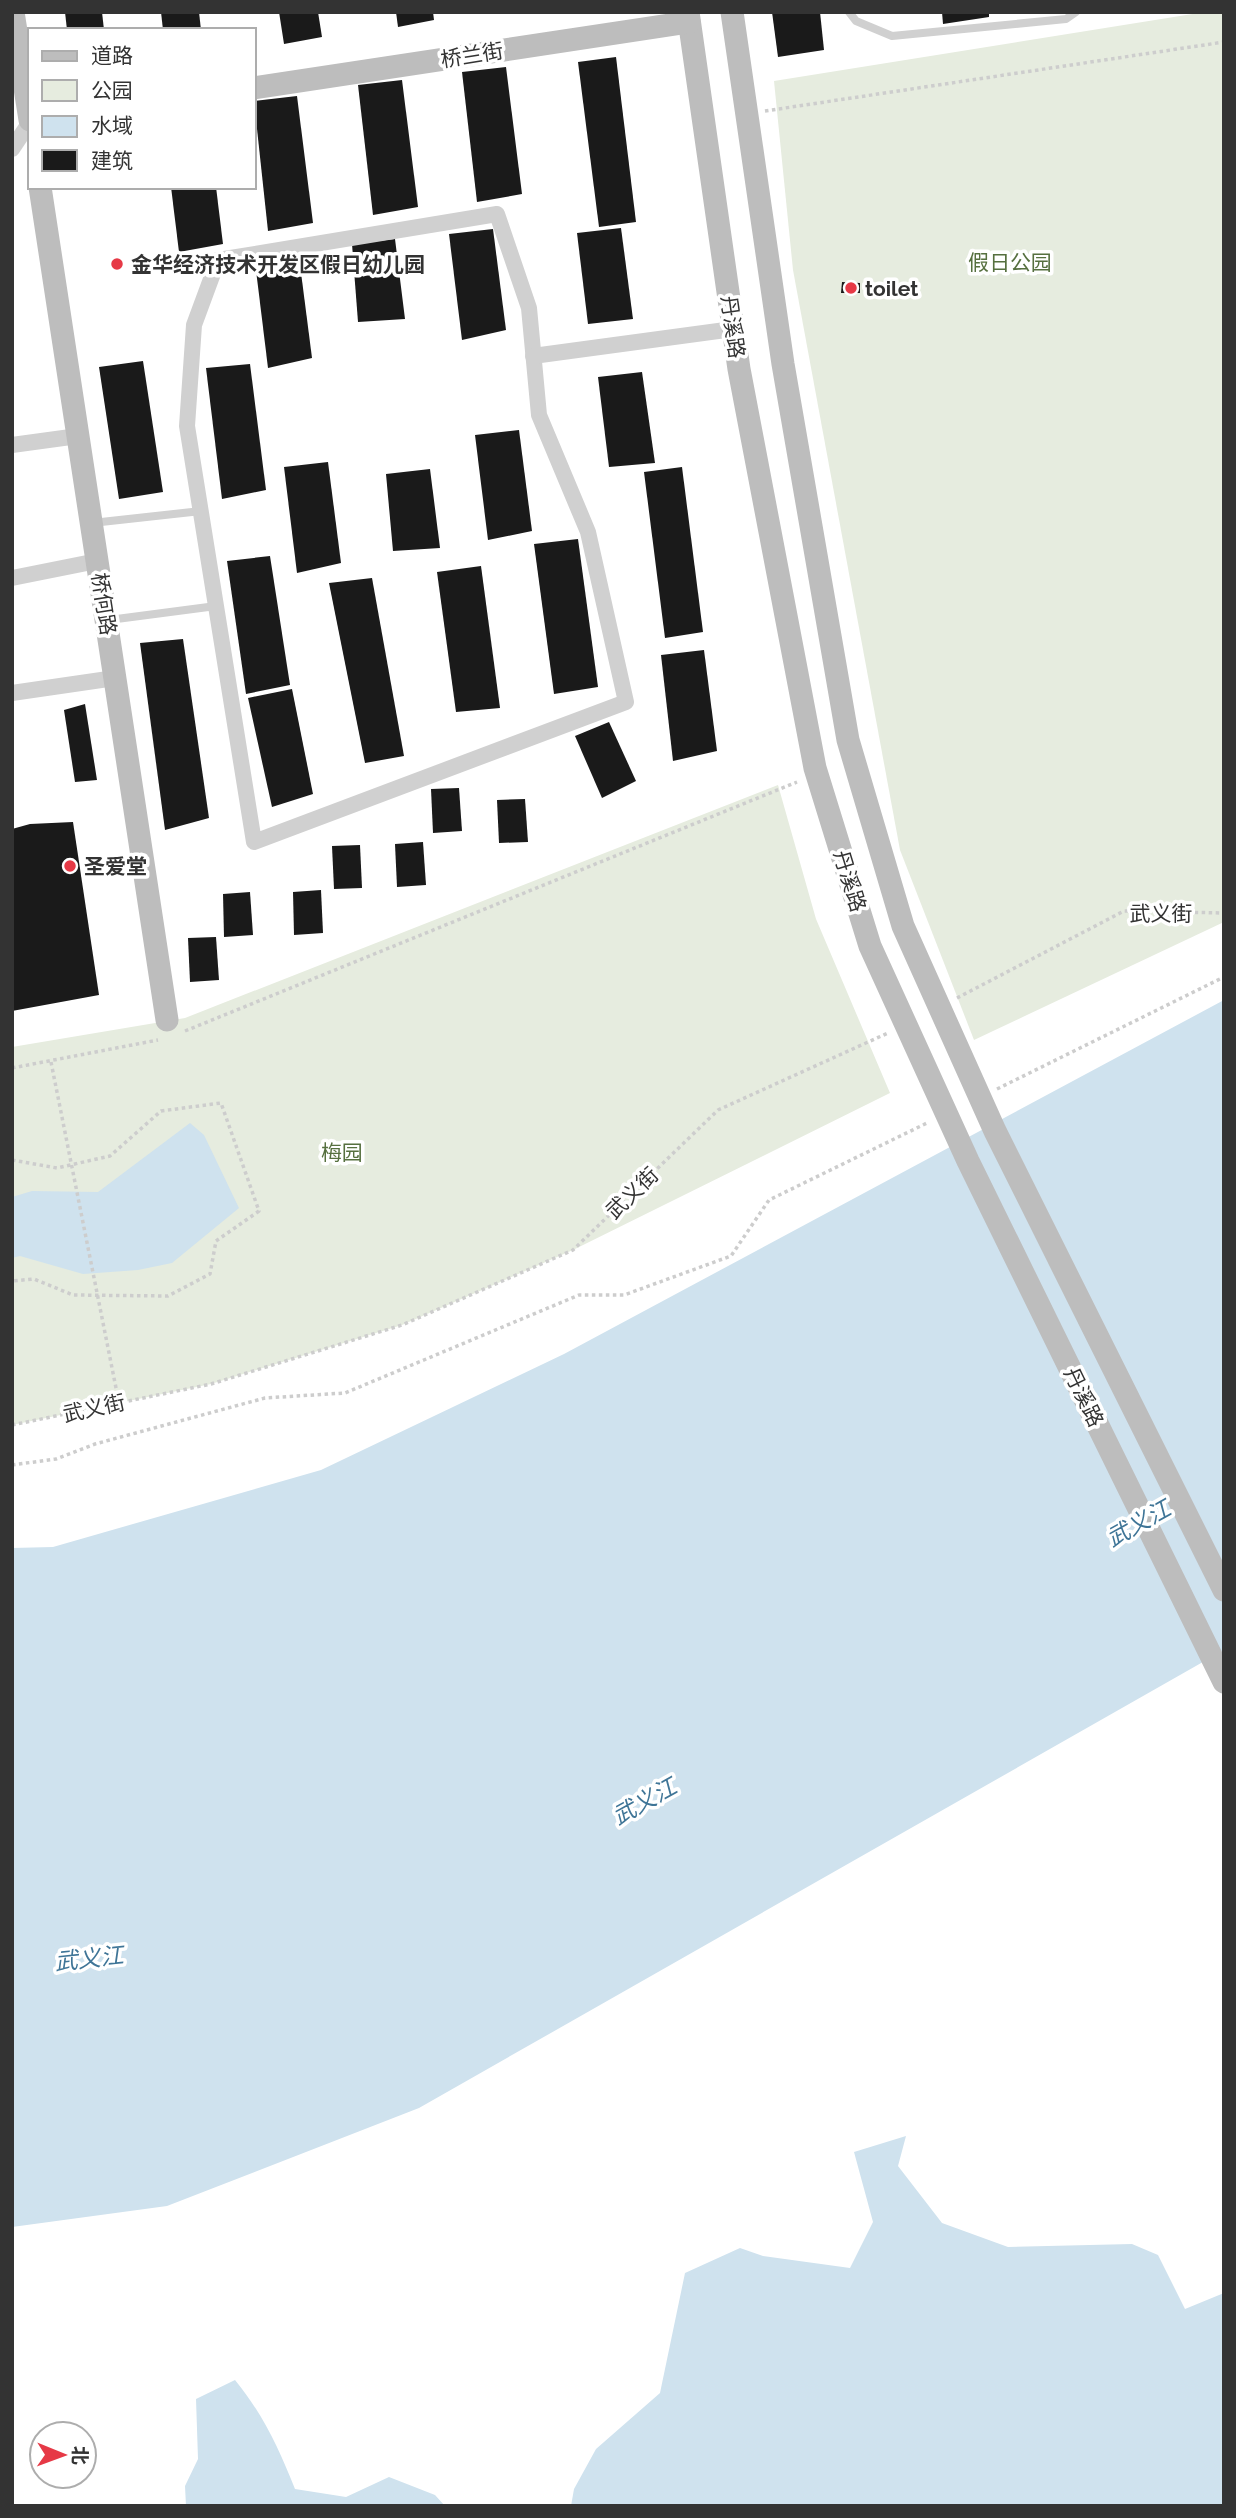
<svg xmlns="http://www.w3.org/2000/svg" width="1236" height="2518" viewBox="0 0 1236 2518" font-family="Raleway,'Noto Sans SC',sans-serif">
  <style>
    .green { fill: #e6ecdf }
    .water { fill: #cfe2ee }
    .building { fill: #1a1a1a }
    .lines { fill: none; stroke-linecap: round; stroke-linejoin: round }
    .path { stroke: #cdcdcd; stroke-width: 3.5; stroke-dasharray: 3.5 3.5; stroke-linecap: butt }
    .lane { stroke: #d0d0d0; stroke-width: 8 }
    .street { stroke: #d0d0d0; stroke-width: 16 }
    .secondary { stroke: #bdbdbd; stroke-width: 23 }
    .poi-dot { fill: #e63946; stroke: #fff; stroke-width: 2.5 }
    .labels { text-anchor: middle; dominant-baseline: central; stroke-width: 7; stroke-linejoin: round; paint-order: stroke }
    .street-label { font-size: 21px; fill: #333; stroke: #fff }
    .park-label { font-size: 21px; fill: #56703f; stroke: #fff }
    .poi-label { font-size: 21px; font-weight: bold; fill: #333; stroke: #fff; text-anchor: start }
    .water-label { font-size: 23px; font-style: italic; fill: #3f7597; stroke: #fff }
  </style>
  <rect width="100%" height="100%" fill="#fff"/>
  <g class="green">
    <polygon points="1205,12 1224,12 1224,922 974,1040 900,850 793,270 774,81"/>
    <polygon points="778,785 816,919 890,1093 573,1250 402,1325 211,1384 12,1425 12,1047 185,1018"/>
  </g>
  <g class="water">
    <polygon points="1224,1000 1224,1650 419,2108 167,2206 12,2227 12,1548 53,1547 321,1470 564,1354"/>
    <polygon points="190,1123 204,1135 239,1208 172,1263 138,1270 83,1274 20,1256 12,1258 12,1197 32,1191 98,1192"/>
    <polygon points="906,2136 898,2166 942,2223 1008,2247 1132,2244 1158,2255 1185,2309 1224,2293 1224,2506 571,2506 574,2489 596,2449 660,2393 685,2273 740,2248 763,2256 850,2268 873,2222 854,2152"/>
    <path d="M 235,2380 C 263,2414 279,2449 295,2489 L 346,2497 L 389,2477 L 435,2495 L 445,2506 L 186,2506 L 185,2486 L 198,2459 L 196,2399 Z"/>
  </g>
  <g class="building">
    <polygon points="65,12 102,12 104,30 67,30"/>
    <polygon points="161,12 199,12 201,30 163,30"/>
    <polygon points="279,12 318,12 322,37 284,44"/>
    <polygon points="396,12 433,12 434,20 398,27"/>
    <polygon points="772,12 820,12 824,50 778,57"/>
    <polygon points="942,12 989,12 989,17 943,24"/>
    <polygon points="616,57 636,222 599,227 578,62"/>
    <polygon points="506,67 522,194 477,202 462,72"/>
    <polygon points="402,80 418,207 373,215 358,85"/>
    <polygon points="297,96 313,223 268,231 254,101"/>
    <polygon points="171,187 216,187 223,244 179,252"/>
    <polygon points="621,228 633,319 588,324 577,233"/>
    <polygon points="493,229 506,330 462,340 449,234"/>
    <polygon points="395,239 405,319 358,322 352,244"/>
    <polygon points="299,257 312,358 268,368 255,262"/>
    <polygon points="842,282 860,283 860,293 841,293"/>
    <polygon points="143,361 163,492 119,499 99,367"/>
    <polygon points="250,364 266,490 222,499 206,368"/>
    <polygon points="642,372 655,463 609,467 598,377"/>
    <polygon points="519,430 532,531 488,540 475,435"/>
    <polygon points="328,462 341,563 297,573 284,467"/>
    <polygon points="682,467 703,632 665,638 644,472"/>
    <polygon points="430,469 440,548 393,551 386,474"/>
    <polygon points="578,539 598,687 554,694 534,544"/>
    <polygon points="270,556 290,685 246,694 227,561"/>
    <polygon points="481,566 500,708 456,712 437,572"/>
    <polygon points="372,578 404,756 365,763 329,583"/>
    <polygon points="183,639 209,818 165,830 140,643"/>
    <polygon points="704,650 717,751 673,761 661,655"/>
    <polygon points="292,689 313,794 272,807 248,698"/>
    <polygon points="85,704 97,780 75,782 64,710"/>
    <polygon points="609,722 636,781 602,798 575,736"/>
    <polygon points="459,788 462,831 433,833 431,789"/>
    <polygon points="525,799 528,842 499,843 497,800"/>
    <polygon points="73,822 99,995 12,1011 12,829 30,824"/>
    <polygon points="423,842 426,885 397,887 395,844"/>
    <polygon points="360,845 362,888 334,889 332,846"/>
    <polygon points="321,890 323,933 294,935 293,892"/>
    <polygon points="250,892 253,935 224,937 223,894"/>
    <polygon points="216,937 219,980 190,982 188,938"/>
  </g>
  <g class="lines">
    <g class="path">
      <polyline points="765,111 1224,42"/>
      <polyline points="957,998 1124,911 1224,913"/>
      <polyline points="185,1031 797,782"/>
      <polyline points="51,1062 119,1403"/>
      <polyline points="12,1068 158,1040"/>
      <polyline points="997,1089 1224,977"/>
      <polyline points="12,1160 57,1168 110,1156 161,1111 221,1103 259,1211 216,1241 210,1274 168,1296 73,1295 34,1279 12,1281"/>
      <polyline points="12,1425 211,1384 402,1325 573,1250 718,1110 888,1033"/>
      <polyline points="12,1465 56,1459 95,1444 265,1398 345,1393 579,1295 624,1295 731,1256 769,1200 927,1123"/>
    </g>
    <g class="lane">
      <polyline points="849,12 856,21 892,36 1066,19 1076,12"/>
      <polyline points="92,523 201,511"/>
      <polyline points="109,620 216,606"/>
    </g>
    <g class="street">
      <polyline points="12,149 30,122"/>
      <polygon points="497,214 529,308 539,415 588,532 626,702 254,842 187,426 194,325 218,260"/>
      <polyline points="533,356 733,329"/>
      <polyline points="12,445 78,436"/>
      <polyline points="12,578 97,561"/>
      <polyline points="12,693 115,678"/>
    </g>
    <g class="secondary">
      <polyline points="13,12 30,120"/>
      <polyline points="688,12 739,369 815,768 870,946 968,1161 1224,1682"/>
      <polyline points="732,12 783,364 848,740 903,926 995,1131 1224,1590"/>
      <polyline points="254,88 689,22"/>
      <polyline points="40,187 167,1020"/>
    </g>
  </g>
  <g class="poi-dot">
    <circle cx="117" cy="264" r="7"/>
    <circle cx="851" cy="288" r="7"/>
    <circle cx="70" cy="866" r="7"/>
  </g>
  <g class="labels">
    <g class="street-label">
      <text transform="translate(472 55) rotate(-9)">桥兰街</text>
      <text transform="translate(733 327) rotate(82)">丹溪路</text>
      <text transform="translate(104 604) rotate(81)">桥何路</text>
      <text transform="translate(850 881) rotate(73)">丹溪路</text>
      <text x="1161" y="913">武义街</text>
      <text transform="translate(632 1193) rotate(-44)">武义街</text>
      <text transform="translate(1084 1397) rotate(64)">丹溪路</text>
      <text transform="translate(94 1408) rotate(-12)">武义街</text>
    </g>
    <g class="park-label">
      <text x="1010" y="262">假日公园</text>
      <text x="342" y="1152">梅园</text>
    </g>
    <g class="poi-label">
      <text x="131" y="264">金华经济技术开发区假日幼儿园</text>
      <text x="865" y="288">toilet</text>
      <text x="84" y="866">圣爱堂</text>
    </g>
    <g class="water-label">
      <text transform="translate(1138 1523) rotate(-29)">武义江</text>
      <text transform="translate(644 1801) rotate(-29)">武义江</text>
      <text transform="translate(89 1958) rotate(-6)">武义江</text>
    </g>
  </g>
  <rect width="1236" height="2518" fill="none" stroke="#333333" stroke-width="28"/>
  <rect x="28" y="28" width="228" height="161" fill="#ffffff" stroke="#adadad" stroke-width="2"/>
  <rect x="42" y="51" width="35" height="10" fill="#bdbdbd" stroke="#adadad" stroke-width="2"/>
  <text x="91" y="63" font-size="21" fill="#333333">道路</text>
  <rect x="42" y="80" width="35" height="21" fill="#e6ecdf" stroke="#adadad" stroke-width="2"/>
  <text x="91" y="98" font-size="21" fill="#333333">公园</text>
  <rect x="42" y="116" width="35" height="21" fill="#cfe2ee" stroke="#adadad" stroke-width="2"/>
  <text x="91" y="133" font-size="21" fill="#333333">水域</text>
  <rect x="42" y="150" width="35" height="21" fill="#1a1a1a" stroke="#adadad" stroke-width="2"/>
  <text x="91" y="168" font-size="21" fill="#333333">建筑</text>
  <g transform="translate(63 2455) rotate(91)"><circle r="33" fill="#ffffff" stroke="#adadad" stroke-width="2"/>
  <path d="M0-5L12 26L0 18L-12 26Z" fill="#e63946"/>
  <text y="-10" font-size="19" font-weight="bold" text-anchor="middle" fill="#333333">北</text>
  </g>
</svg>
